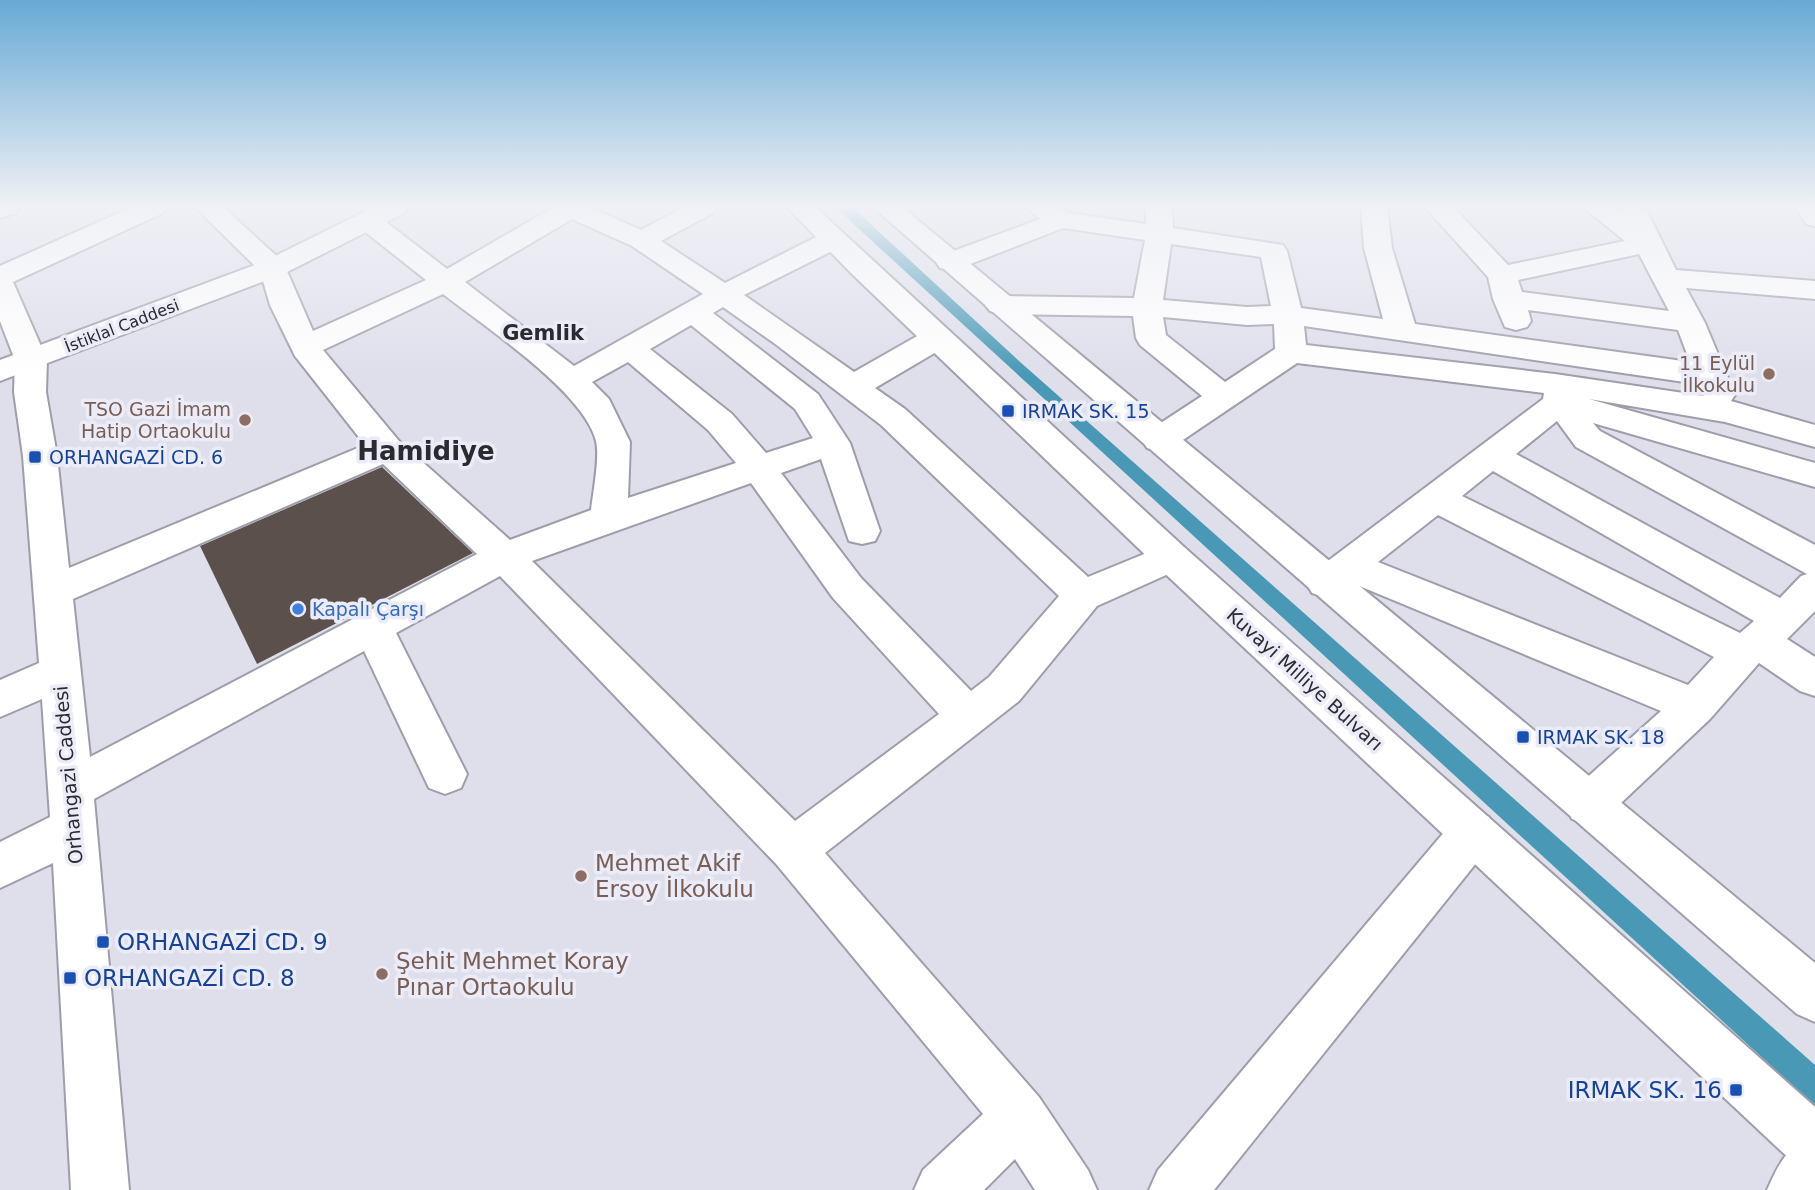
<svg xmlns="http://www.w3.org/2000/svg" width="1815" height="1190" viewBox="0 0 1815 1190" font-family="'DejaVu Sans',sans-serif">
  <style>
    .water { fill: #4999b6 }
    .building { fill: #5c504d }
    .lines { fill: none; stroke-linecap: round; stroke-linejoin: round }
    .minor-casing { stroke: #9d9ea9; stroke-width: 4 }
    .major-casing { stroke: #9d9ea9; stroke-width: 4 }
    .minor { fill: #fff; fill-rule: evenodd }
    .major { fill: #fff; fill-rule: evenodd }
    .education-dot { fill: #8d6e63; stroke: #ebecf8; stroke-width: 2.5 }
    .transit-dot { fill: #1a4fb4; stroke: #ebecf8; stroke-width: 2.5 }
    .shop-dot { fill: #3f7fe0; stroke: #ebecf8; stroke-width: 2.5 }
    .labels { text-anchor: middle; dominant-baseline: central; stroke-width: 7; stroke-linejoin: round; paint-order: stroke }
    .far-street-label { font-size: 16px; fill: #2a2b2f; stroke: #ebecf8 }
    .education-label { font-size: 19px; fill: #785e54; stroke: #ebecf8; text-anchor: end }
    .transit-label { font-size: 19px; fill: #164399; stroke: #ebecf8; text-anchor: start }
    .shop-label { font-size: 19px; fill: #366cbe; stroke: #ebecf8; text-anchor: start }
    .street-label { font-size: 19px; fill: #2a2b2f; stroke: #ebecf8 }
    .far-district-label { font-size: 21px; font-weight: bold; fill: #2a2b2f; stroke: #ebecf8 }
    .near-education-label { font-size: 23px; fill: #785e54; stroke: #ebecf8; text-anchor: start }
    .near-transit-label { font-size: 23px; fill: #164399; stroke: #ebecf8; text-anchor: start }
    .district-label { font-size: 26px; font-weight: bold; fill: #2a2b2f; stroke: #ebecf8 }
  </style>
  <rect width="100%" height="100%" fill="#dedfeb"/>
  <polygon class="water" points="835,207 852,207 1019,361 1815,1065 1815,1106"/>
  <polygon class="building" points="382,467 473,553 257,664 200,546"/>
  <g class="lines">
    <defs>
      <g id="minor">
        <polygon points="0,207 20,207 16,213 0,218"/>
        <path d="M 132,207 L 167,207 L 163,213 L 13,282 L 47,360 L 46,392 L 57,456 L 69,568 L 365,445 L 295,356 L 270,305 L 260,271 L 195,207 L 223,207 L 283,262 L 313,331 L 426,280 L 359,227 L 355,221 L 359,215 L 368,213 L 377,215 L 447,269 L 554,207 L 589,207 L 641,230 L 684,207 L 717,207 L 713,213 L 661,241 L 725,283 L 822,234 L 832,232 L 842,234 L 846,240 L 842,246 L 744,295 L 854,372 L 926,331 L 937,329 L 948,331 L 952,338 L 948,345 L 875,388 L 905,409 L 1088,577 L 1171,543 L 1184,547 L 1190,557 L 1184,567 L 1097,606 L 1019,701 L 825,853 L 1039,1097 L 1088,1170 L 1097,1190 L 1035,1190 L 1015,1159 L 984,1190 L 914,1190 L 923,1170 L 983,1114 L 777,865 L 500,576 L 396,633 L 467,774 L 461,788 L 445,794 L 429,788 L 364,651 L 94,799 L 129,1190 L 71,1190 L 53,863 L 0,888 L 0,842 L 50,817 L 42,699 L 0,717 L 0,680 L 39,663 L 23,456 L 14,392 L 15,360 L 0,321 L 0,266 ZM 572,219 L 632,246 L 703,294 L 574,366 L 465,282 ZM 443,294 C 484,326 584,392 596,441 C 600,458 593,492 591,510 L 510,540 L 399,441 L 323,350 ZM 723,307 L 774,343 L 881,425 L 1059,596 L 989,677 L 971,691 L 861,578 L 781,473 L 821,459 L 849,541 L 862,544 L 875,541 L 880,531 L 850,443 L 818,394 L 713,313 ZM 691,325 L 795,409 L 813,438 L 766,453 L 732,414 L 650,349 ZM 628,362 L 708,430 L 736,463 L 628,498 L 630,442 L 609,399 L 592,382 ZM 383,464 L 477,554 L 90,757 L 73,599 ZM 751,483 L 833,598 L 939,714 L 795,821 L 532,561 Z"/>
        <path d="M 1026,207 L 1058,207 L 1068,213 L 1146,224 L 1146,207 L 1172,207 L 1173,228 L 1283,245 L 1287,251 L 1301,308 L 1383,319 L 1364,248 L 1361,207 L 1387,207 L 1392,248 L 1415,324 L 1690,362 L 1678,330 L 1528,310 L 1531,321 L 1527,327 L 1516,330 L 1505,327 L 1493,299 L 1488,277 L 1425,207 L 1453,207 L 1508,265 L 1625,241 L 1583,207 L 1613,207 L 1621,212 L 1619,207 L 1645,207 L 1676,270 L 1815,281 L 1815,299 L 1686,288 L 1705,323 L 1735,395 L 1731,401 L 1815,425 L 1815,447 L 1725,422 L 1589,399 L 1815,463 L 1815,487 L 1593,423 L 1600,431 L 1815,545 L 1815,611 L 1787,639 L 1815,657 L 1815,696 L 1800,691 L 1759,663 L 1710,719 L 1604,819 L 1588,825 L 1572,819 L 1565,805 L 1572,791 L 1661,711 L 1352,583 C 1337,594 1329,599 1312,593 L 1306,583 L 1312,573 L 1543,399 L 1544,393 L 1297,363 L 1171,448 L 1159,451 L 1147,448 L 1142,440 L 1147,432 L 1202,396 L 1140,345 L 1136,338 L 1133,316 L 1000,314 L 990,311 L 985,305 L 990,299 L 1000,296 L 1134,298 L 1145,240 L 1063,228 L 960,268 L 950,270 L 940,268 L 936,262 L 940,256 L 1040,219 ZM 1171,244 L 1261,257 L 1271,306 L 1247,307 L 1163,300 ZM 1639,254 L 1669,311 L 1522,292 L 1518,280 ZM 1163,317 L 1247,325 L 1274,324 L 1275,349 L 1225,382 L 1166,335 ZM 1304,326 L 1698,384 L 1704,396 L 1555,374 L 1306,345 ZM 1557,421 L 1576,447 L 1807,574 L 1801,576 L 1780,598 L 1516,454 ZM 1493,471 L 1754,621 L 1740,633 L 1462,496 ZM 1438,515 L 1714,657 L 1688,685 L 1378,562 Z"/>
        <polygon points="1795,207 1815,207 1815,226 1806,224"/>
        <polygon points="1473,811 1489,817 1496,832 1489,847 1214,1190 1149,1190 1158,1170 1457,817"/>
        <path d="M 1815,1135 L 1815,1190 L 1767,1190 C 1779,1163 1787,1146 1815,1135 Z"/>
      </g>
      <g id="major">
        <polygon points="374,207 408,207 404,213 283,274 0,381 0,360 263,262"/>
        <polygon points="787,207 815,207 1184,547 1815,1107 1815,1172 1795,1164 1158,567 850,272"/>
        <polygon points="873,207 902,207 1815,963 1815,1022 1797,1014"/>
      </g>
    </defs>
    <use href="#minor" class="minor-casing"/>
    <use href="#major" class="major-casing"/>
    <use href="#minor" class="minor"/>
    <use href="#major" class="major"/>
  </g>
  <linearGradient id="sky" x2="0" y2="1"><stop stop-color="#68a9d4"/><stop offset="0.55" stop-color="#f0f1f6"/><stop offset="1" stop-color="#f0f1f6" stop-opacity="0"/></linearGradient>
  <rect width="1815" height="374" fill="url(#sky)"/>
  <g class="education-dot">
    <circle cx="1769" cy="374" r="7"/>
    <circle cx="245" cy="420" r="7"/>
    <circle cx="581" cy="876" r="7"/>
    <circle cx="382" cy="974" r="7"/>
  </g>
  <g class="transit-dot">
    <rect x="1001" y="404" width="14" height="14" rx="3.5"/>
    <rect x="28" y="450" width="14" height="14" rx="3.5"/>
    <rect x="1516" y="730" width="14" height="14" rx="3.5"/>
    <rect x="96" y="935" width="14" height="14" rx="3.5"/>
    <rect x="63" y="971" width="14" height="14" rx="3.5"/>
    <rect x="1729" y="1083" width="14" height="14" rx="3.5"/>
  </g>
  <circle class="shop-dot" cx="298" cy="609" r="7"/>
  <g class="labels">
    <g class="far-street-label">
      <text transform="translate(122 326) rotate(-21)">İstiklal Caddesi</text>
    </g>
    <g class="education-label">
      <text x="1755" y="363">11 Eylül<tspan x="1755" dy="22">İlkokulu</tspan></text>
      <text x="231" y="409">TSO Gazi İmam<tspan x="231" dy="22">Hatip Ortaokulu</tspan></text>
    </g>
    <g class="transit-label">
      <text x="1022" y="411">IRMAK SK. 15</text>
      <text x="49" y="457">ORHANGAZİ CD. 6</text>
      <text x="1537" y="737">IRMAK SK. 18</text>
    </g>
    <g class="shop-label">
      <text x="312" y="609">Kapalı Çarşı</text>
    </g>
    <g class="street-label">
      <text transform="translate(1305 679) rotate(42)">Kuvayi Milliye Bulvarı</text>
      <text transform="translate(68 775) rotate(-95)">Orhangazi Caddesi</text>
    </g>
    <g class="far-district-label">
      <text x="543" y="333">Gemlik</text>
    </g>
    <g class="near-education-label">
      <text x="595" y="863">Mehmet Akif<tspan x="595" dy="26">Ersoy İlkokulu</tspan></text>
      <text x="396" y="961">Şehit Mehmet Koray<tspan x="396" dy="26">Pınar Ortaokulu</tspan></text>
    </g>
    <g class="near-transit-label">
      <text x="117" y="942">ORHANGAZİ CD. 9</text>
      <text x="84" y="978">ORHANGAZİ CD. 8</text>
      <text x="1722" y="1090" text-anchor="end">IRMAK SK. 16</text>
    </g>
    <g class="district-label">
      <text x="426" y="451">Hamidiye</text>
    </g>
  </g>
</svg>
